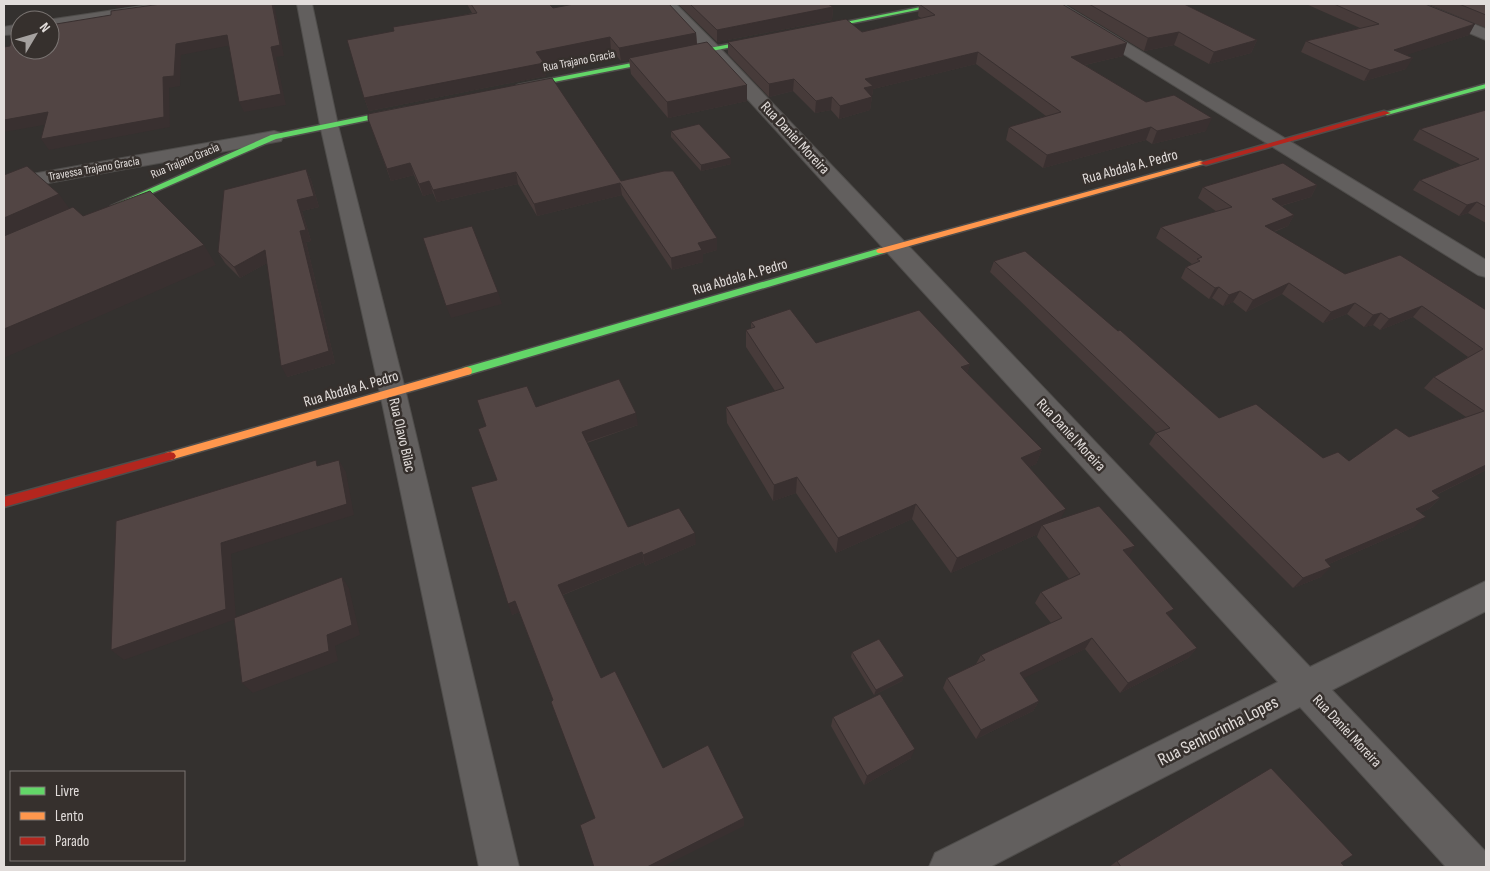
<svg xmlns="http://www.w3.org/2000/svg" width="1490" height="871" viewBox="0 0 1490 871" font-family="'Sofia Sans Condensed',sans-serif">
  <style>
    .lines { fill: none; stroke-linecap: round; stroke-linejoin: round }
    .street-casing { stroke: #4f4d4b; stroke-width: 2 }
    .fast-casing { stroke: #4f4d4b; stroke-width: 3 }
    .slow-casing { stroke: #4f4d4b; stroke-width: 3 }
    .jam-casing { stroke: #4f4d4b; stroke-width: 3 }
    .street { fill: #625f5e; fill-rule: evenodd }
    .fast { fill: #63d668; fill-rule: evenodd }
    .slow { fill: #ff974d; fill-rule: evenodd }
    .jam { fill: #b3261e; fill-rule: evenodd }
    .wall { fill: #473b3a }
    .shaded-wall { fill: #393030 }
    .building { fill: #524544; stroke: #393030 }
    .labels { text-anchor: middle; dominant-baseline: central; stroke-width: 5; stroke-linejoin: round; paint-order: stroke }
    .far-street-label { font-size: 12px; fill: #e2dddb; stroke: #36302d }
    .street-label { font-size: 15px; fill: #e2dddb; stroke: #36302d }
    .near-street-label { font-size: 18px; fill: #e2dddb; stroke: #36302d }
  </style>
  <rect width="100%" height="100%" fill="#34312f"/>
  <g class="lines">
    <defs>
      <g id="street">
        <polygon points="155,4 192,4 189,7 184,9 50,29 50,20 47,20"/>
        <polygon points="297,4 312,4 338,125 406,393 519,867 479,867 380,393 320,125"/>
        <polygon points="661,4 676,4 718,46 1310,667 1486,581 1486,611 1332,690 1486,852 1486,867 1446,867 1300,707 990,867 929,867 935,853 1278,682"/>
        <polygon points="1045,4 1063,4 1486,260 1486,277 1478,275 1048,7"/>
        <polygon points="1404,4 1424,4 1486,29 1486,40 1407,7"/>
        <polygon points="20,24 20,34 4,35 4,27"/>
        <polygon points="274,131 281,133 283,137 281,141 4,191 4,179"/>
      </g>
      <g id="fast">
        <polygon points="936,4 947,4 813,31 810,29"/>
        <polygon points="766,37 769,39 768,40 518,89 514,87 518,85"/>
        <polygon points="1486,84 1486,88 1387,115 1383,113"/>
        <polygon points="405,108 408,108 408,112 276,139 118,208 115,209 111,206 271,135"/>
        <polygon points="881,248 884,249 884,253 467,375 462,371 463,368"/>
      </g>
      <g id="slow">
        <polygon points="1200,161 1207,163 884,253 878,253 876,251 878,249"/>
        <polygon points="467,367 471,368 472,371 471,374 170,460 166,459 164,456 166,453 170,452"/>
      </g>
      <g id="jam">
        <polygon points="1384,111 1391,113 1206,165 1199,163"/>
        <polygon points="170,452 174,453 176,456 174,459 4,507 4,497"/>
      </g>
    </defs>
    <use href="#street" class="street-casing"/>
    <use href="#fast" class="fast-casing"/>
    <use href="#slow" class="slow-casing"/>
    <use href="#jam" class="jam-casing"/>
    <use href="#street" class="street"/>
    <use href="#fast" class="fast"/>
    <use href="#slow" class="slow"/>
    <use href="#jam" class="jam"/>
  </g>
  <g class="wall">
    <polygon points="467,4 549,4 553,8 696,33 697,44 747,85 747,101 668,118 631,74 629,60 621,61 611,50 544,64 546,76 369,111 364,98 394,31 472,13"/>
    <polygon points="678,4 828,4 833,7 832,20 717,42"/>
    <polygon points="919,4 1123,56 1085,65 1146,102 1206,131 1152,144 1146,140 1043,168 1006,140 1009,127 1046,116 976,64 873,89 870,110 839,119 831,110 815,113 793,91 769,97 728,54 728,42 862,32 921,18 918,16"/>
    <polygon points="1066,4 1184,4 1257,40 1251,53 1209,64 1174,45 1144,51"/>
    <polygon points="1306,4 1425,4 1469,35 1405,55 1406,69 1364,81 1301,52 1306,41 1360,28"/>
    <polygon points="1428,4 1486,4 1486,28"/>
    <polygon points="1486,110 1486,223 1468,213 1459,216 1413,190 1420,180 1461,165 1413,140 1420,129"/>
    <polygon points="368,119 621,181 717,238 717,250 703,254 703,262 672,270 622,195 537,216 518,184 437,202 433,193 423,196 414,175 391,181"/>
    <polygon points="671,131 731,158 731,164 701,171 671,137"/>
    <polygon points="306,169 311,180 319,207 302,211 311,241 306,242 335,363 287,377 267,263 240,278 225,263 218,252"/>
    <polygon points="1317,185 1311,197 1281,206 1294,215 1288,226 1274,232 1345,274 1486,310 1486,470 1436,495 1440,498 1429,509 1420,513 1414,527 1329,564 1321,577 1293,588 1149,444 1156,433 1157,433 990,272 994,261 1118,331 1219,418 1323,458 1349,461 1409,437 1466,417 1424,388 1434,377 1468,357 1413,317 1380,330 1373,325 1364,327 1347,314 1323,323 1282,294 1246,312 1233,302 1223,306 1212,298 1209,299 1181,278 1186,267 1192,264 1156,238 1161,227 1217,212 1198,198 1203,187"/>
    <polygon points="751,322 816,343 970,364 967,373 1042,449 1036,464 1029,467 1061,519 1129,556 1168,616 1197,648 1188,658 1120,693 1085,649 1023,678 1039,701 1033,711 976,739 943,688 947,678 976,664 981,655 1051,623 1035,603 1041,592 1069,579 1037,537 1038,534 951,573 912,519 836,553 796,493 773,501 727,423 726,407 775,391 746,347 746,330 751,329"/>
    <polygon points="536,407 638,425 587,443 628,527 696,544 645,566 644,562 563,595 601,678 663,768 744,826 595,818 553,700 519,612 512,615 497,480"/>
    <polygon points="852,652 904,676 902,681 874,695 851,657"/>
    <polygon points="833,717 911,758 864,785 831,726"/>
    <polygon points="1117,861 1341,863 1345,867 1109,867"/>
  </g>
  <g class="shaded-wall">
    <polygon points="115,4 144,4 117,8"/>
    <polygon points="272,4 274,4 284,56 276,57 286,105 244,112 239,102 271,47"/>
    <polygon points="903,4 914,4 903,6"/>
    <polygon points="833,7 832,20 717,42 717,30"/>
    <polygon points="1475,24 1469,35 1388,61 1394,50"/>
    <polygon points="1179,32 1174,45 1144,51 1148,38"/>
    <polygon points="696,33 697,46 629,58 629,60 621,61 619,48"/>
    <polygon points="227,35 232,45 181,55 180,86 169,88 170,127 49,150 41,139 176,44"/>
    <polygon points="610,37 611,50 544,64 546,76 369,111 364,98 536,52"/>
    <polygon points="1257,40 1251,53 1209,64 1214,52"/>
    <polygon points="1127,43 1123,56 1067,69 1071,57"/>
    <polygon points="978,52 976,64 873,89 870,110 839,119 840,106 865,79"/>
    <polygon points="1413,58 1406,69 1364,81 1370,70"/>
    <polygon points="794,79 793,91 769,97 769,84"/>
    <polygon points="747,85 747,101 668,118 667,102"/>
    <polygon points="832,97 831,110 815,113 816,101"/>
    <polygon points="48,112 55,123 4,132 4,120"/>
    <polygon points="1212,118 1206,131 1152,144 1157,131"/>
    <polygon points="1151,127 1146,140 1043,168 1047,155"/>
    <polygon points="731,158 731,164 701,171 701,165"/>
    <polygon points="410,163 414,175 391,181 387,169"/>
    <polygon points="306,169 311,180 319,207 302,211 311,241 306,242 335,363 287,377 281,366 300,231 297,200"/>
    <polygon points="516,172 518,184 437,202 433,190"/>
    <polygon points="429,181 433,193 423,196 419,184"/>
    <polygon points="620,183 622,195 537,216 534,204"/>
    <polygon points="1317,185 1311,197 1266,210 1272,199"/>
    <polygon points="59,194 74,215 4,245 4,218"/>
    <polygon points="1477,202 1468,213 1459,216 1467,205"/>
    <polygon points="1294,215 1288,226 1259,237 1265,226"/>
    <polygon points="717,238 717,250 703,254 703,262 672,270 671,258 698,243"/>
    <polygon points="204,245 216,265 4,358 4,329"/>
    <polygon points="265,250 271,261 240,278 234,267"/>
    <polygon points="1289,283 1282,294 1246,312 1253,300"/>
    <polygon points="1219,287 1212,298 1209,299 1215,288"/>
    <polygon points="1240,291 1233,302 1223,306 1229,295"/>
    <polygon points="498,292 502,304 451,318 446,306"/>
    <polygon points="1355,303 1347,314 1323,323 1331,312"/>
    <polygon points="1422,306 1413,317 1380,330 1389,319"/>
    <polygon points="1381,313 1373,325 1364,327 1373,315"/>
    <polygon points="970,364 965,380 961,367"/>
    <polygon points="636,413 638,425 584,443 582,432"/>
    <polygon points="1042,449 1036,464 1015,474 1021,458"/>
    <polygon points="339,460 346,472 354,515 231,554 236,619 124,660 111,650 221,543"/>
    <polygon points="1486,465 1486,470 1421,502 1432,491"/>
    <polygon points="797,477 796,493 773,501 774,485"/>
    <polygon points="1440,498 1429,509 1405,520 1416,509"/>
    <polygon points="916,504 912,519 836,553 838,538"/>
    <polygon points="1066,509 1058,524 1042,525 1038,534 951,573 957,558"/>
    <polygon points="1426,517 1414,527 1315,570 1325,560"/>
    <polygon points="695,533 696,544 645,566 643,555"/>
    <polygon points="1135,546 1128,558 1123,550"/>
    <polygon points="642,552 644,562 562,595 558,585"/>
    <polygon points="1331,567 1321,577 1293,588 1303,578"/>
    <polygon points="342,577 349,588 360,635 335,646 338,661 253,693 242,683 327,635"/>
    <polygon points="515,601 520,612 512,615 508,604"/>
    <polygon points="1174,609 1166,619 1166,613"/>
    <polygon points="1092,638 1085,649 1014,683 1020,673"/>
    <polygon points="1197,648 1188,658 1120,693 1128,683"/>
    <polygon points="904,676 902,681 874,695 876,690"/>
    <polygon points="1039,701 1033,711 976,739 981,730"/>
    <polygon points="915,749 911,758 864,785 867,776"/>
    <polygon points="744,818 744,826 662,867 647,867"/>
  </g>
  <g class="building">
    <polygon points="161,4 272,4 280,45 271,47 281,94 239,102 227,35 176,44 174,76 163,77 164,117 41,139 48,112 4,120 4,47 10,46 12,31 20,30 20,50 50,50 50,25 111,15 111,11"/>
    <polygon points="471,4 549,4 553,8 574,4 669,4 696,33 619,48 610,37 536,52 544,63 364,98 347,40 394,31 393,27 477,13"/>
    <polygon points="690,4 828,4 833,7 717,30"/>
    <polygon points="919,4 1062,4 1127,43 1071,57 1146,102 1174,95 1212,118 1157,131 1151,127 1047,155 1009,127 1061,112 978,52 865,79 873,86 864,88 872,97 840,106 832,97 816,101 794,79 769,84 728,42 846,19 862,32 935,15"/>
    <polygon points="1089,4 1184,4 1257,40 1214,52 1179,32 1148,38"/>
    <polygon points="1334,4 1425,4 1475,24 1394,50 1413,58 1370,70 1306,41 1379,24"/>
    <polygon points="1459,4 1486,4 1486,15"/>
    <polygon points="707,42 747,85 667,102 629,58"/>
    <polygon points="552,78 621,181 664,171 673,171 717,238 698,243 702,250 671,258 620,183 534,204 516,172 433,190 429,181 419,184 410,163 387,169 368,119 368,114"/>
    <polygon points="1486,110 1486,207 1477,202 1467,205 1420,180 1479,159 1420,129"/>
    <polygon points="699,124 731,158 701,165 671,131"/>
    <polygon points="1283,163 1317,185 1272,199 1294,215 1265,226 1345,274 1400,255 1486,310 1486,465 1432,491 1440,498 1416,509 1426,517 1325,560 1331,567 1303,578 1156,433 1170,428 994,261 1025,251 1118,331 1120,330 1219,418 1256,404 1323,458 1338,452 1349,461 1396,428 1409,437 1484,411 1434,377 1483,349 1422,306 1389,319 1381,313 1373,315 1355,303 1331,312 1289,283 1253,300 1240,291 1229,295 1219,287 1215,288 1186,267 1200,261 1197,259 1202,257 1161,227 1232,207 1203,187"/>
    <polygon points="27,166 59,194 4,218 4,175"/>
    <polygon points="306,169 314,196 297,200 306,230 300,231 329,351 281,366 265,250 234,267 218,252 224,190"/>
    <polygon points="150,191 204,245 4,329 4,236 73,207 83,216"/>
    <polygon points="472,226 498,292 446,306 423,238"/>
    <polygon points="790,309 816,343 919,310 970,364 961,367 1042,449 1021,458 1066,509 957,558 916,504 838,538 797,477 774,485 726,407 784,388 746,330 755,327 751,322"/>
    <polygon points="619,379 636,413 582,432 628,527 679,508 695,533 643,555 642,552 558,585 601,678 615,671 663,768 708,745 744,818 647,867 594,867 580,825 595,818 551,702 553,700 515,601 508,604 471,487 497,480 478,429 486,426 477,400 527,386 536,407"/>
    <polygon points="316,460 317,466 339,460 347,504 221,543 226,609 111,650 116,521"/>
    <polygon points="1099,506 1135,546 1123,550 1174,609 1166,613 1197,648 1128,683 1092,638 1020,673 1039,701 981,730 947,678 985,660 981,655 1062,618 1041,592 1080,574 1042,525"/>
    <polygon points="342,577 352,625 327,635 329,651 242,683 234,618"/>
    <polygon points="879,639 904,676 876,690 852,652"/>
    <polygon points="880,694 915,749 867,776 833,717"/>
    <polygon points="1271,768 1353,855 1341,863 1345,867 1121,867 1117,861"/>
  </g>
  <g class="labels">
    <g class="far-street-label">
      <text transform="translate(579 61) rotate(-11)">Rua Trajano Gracia</text>
      <text transform="translate(185 161) rotate(-23)">Rua Trajano Gracia</text>
      <text transform="translate(94 169) rotate(-10)">Travessa Trajano Gracia</text>
    </g>
    <g class="street-label">
      <text transform="translate(795 138) rotate(47)">Rua Daniel Moreira</text>
      <text transform="translate(1130 167) rotate(-15)">Rua Abdala A. Pedro</text>
      <text transform="translate(740 277) rotate(-16)">Rua Abdala A. Pedro</text>
      <text transform="translate(351 389) rotate(-16)">Rua Abdala A. Pedro</text>
      <text transform="translate(402 435) rotate(77)">Rua Olavo Bilac</text>
      <text transform="translate(1071 435) rotate(47)">Rua Daniel Moreira</text>
      <text transform="translate(1347 731) rotate(47)">Rua Daniel Moreira</text>
    </g>
    <g class="near-street-label">
      <text transform="translate(1218 731) rotate(-27)">Rua Senhorinha Lopes</text>
    </g>
  </g>
  <rect width="1490" height="871" fill="none" stroke="#e2dddb" stroke-width="10"/>
  <rect x="10" y="771" width="175" height="90" fill="#36302d" stroke="#7b7573"/>
  <rect x="20" y="787" width="25" height="8" fill="#63d668" stroke="#7b7573"/>
  <text x="55" y="796" font-size="15" fill="#e2dddb">Livre</text>
  <rect x="20" y="812" width="25" height="8" fill="#ff974d" stroke="#7b7573"/>
  <text x="55" y="821" font-size="15" fill="#e2dddb">Lento</text>
  <rect x="20" y="837" width="25" height="8" fill="#b3261e" stroke="#7b7573"/>
  <text x="55" y="846" font-size="15" fill="#e2dddb">Parado</text>
  <g transform="translate(35 35) rotate(52)"><circle r="24" fill="#36302d" stroke="#7b7573"/>
  <path d="M0-4L9 19L0 12L-9 19Z" fill="#a5a19f"/>
  <text y="-8" font-size="14" font-weight="bold" text-anchor="middle" fill="#e2dddb">N</text>
  </g>
</svg>
